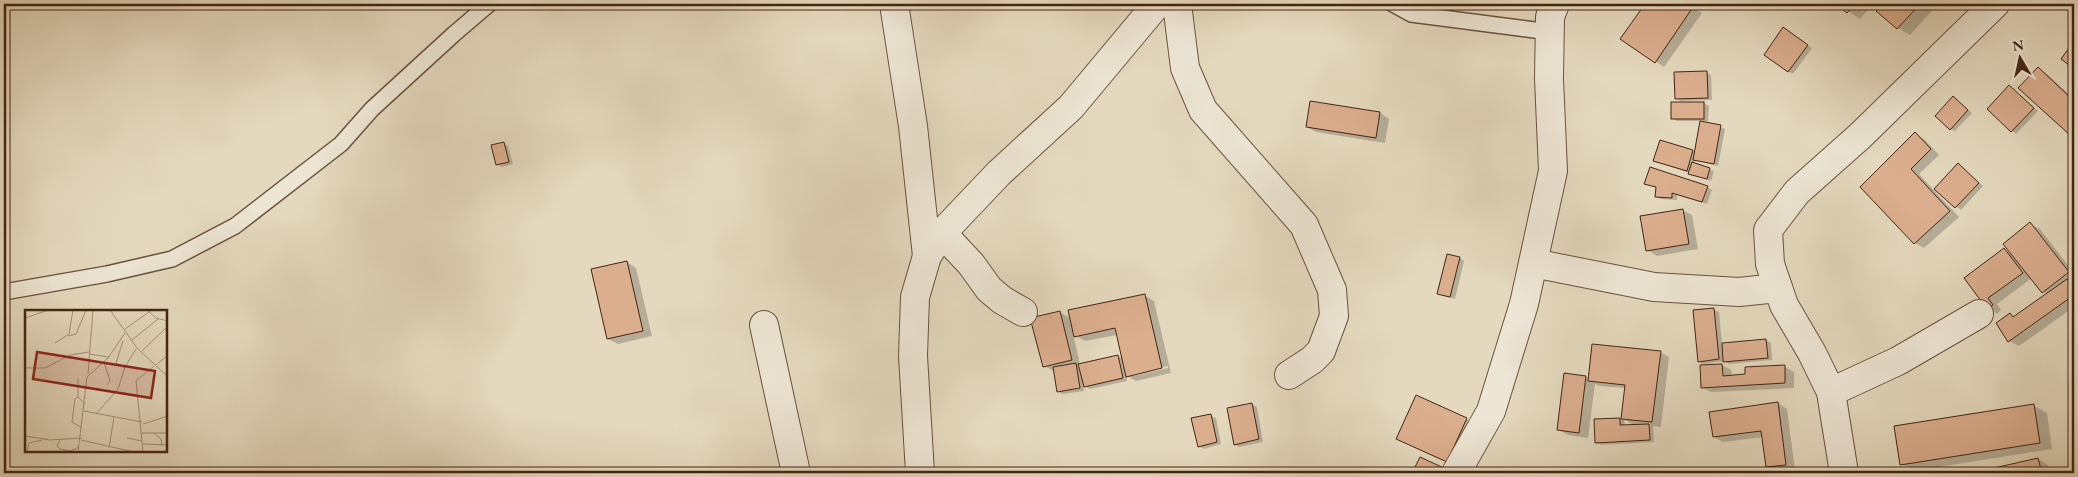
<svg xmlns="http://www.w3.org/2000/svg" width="2078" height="477" viewBox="0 0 2078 477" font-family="'EB Garamond',serif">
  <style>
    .shadow { fill: #0003; fill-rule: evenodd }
    .building { fill: #dbae8e; stroke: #432513 }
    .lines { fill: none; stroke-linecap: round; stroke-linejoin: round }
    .lane-casing { stroke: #6b523e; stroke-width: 18 }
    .street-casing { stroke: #6b523e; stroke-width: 30 }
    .lane { stroke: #ede6d5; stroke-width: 15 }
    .street { stroke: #ede6d5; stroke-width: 28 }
    .inset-road { fill: none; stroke: #a4917a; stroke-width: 1 }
    .view { fill: #8f2418; fill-opacity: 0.15; stroke: #8f2418; stroke-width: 2.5 }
    .inset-edge { fill: none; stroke: #432513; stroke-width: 2.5 }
  </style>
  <rect width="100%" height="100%" fill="#e4d9be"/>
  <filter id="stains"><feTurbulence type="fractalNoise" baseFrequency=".004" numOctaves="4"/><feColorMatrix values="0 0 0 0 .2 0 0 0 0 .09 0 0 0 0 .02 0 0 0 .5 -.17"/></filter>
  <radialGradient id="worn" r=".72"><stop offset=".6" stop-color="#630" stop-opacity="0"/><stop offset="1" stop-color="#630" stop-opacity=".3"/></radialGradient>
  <g class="shadow">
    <polygon points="1646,4 1687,4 1702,13 1664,67 1622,38"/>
    <polygon points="1838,4 1873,4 1860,19"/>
    <polygon points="1884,4 1938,4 1910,35 1898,28 1878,11"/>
    <polygon points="1788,32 1812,48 1793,74 1788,71"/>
    <polygon points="2038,68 2047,74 2074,99 2074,137 2020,88"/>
    <polygon points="1706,72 1711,75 1712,100 1681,101 1676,98"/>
    <polygon points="2009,87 2038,111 2016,134 1988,109"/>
    <polygon points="1958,101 1972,113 1955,131 1950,129"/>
    <polygon points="1311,103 1380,113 1389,119 1385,143 1316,132 1307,127"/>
    <polygon points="1704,103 1709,106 1708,121 1701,122 1725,129 1718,166 1695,160 1694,164 1714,171 1711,181 1655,161 1693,151 1695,152 1701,121 1677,121 1672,118"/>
    <polygon points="1915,134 1924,139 1939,155 1919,174 1959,217 1924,248 1915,243 1862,187"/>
    <polygon points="504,144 508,146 513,164 502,167 497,164"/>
    <polygon points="1963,168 1983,186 1961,210 1935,189"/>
    <polygon points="1646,184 1707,187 1712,190 1707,204 1677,195 1677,200 1661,199 1656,197 1657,188"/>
    <polygon points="1682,210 1692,215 1698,249 1657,256 1648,250"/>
    <polygon points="2030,224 2040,229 2074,273 2074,280 2071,282 2074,284 2074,307 2019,346 2009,341 2010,314 2015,317 2047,294 2043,292 2032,278 1997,304 2001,310 1997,314 1988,308 1965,279 2004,250 2014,255"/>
    <polygon points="1460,258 1464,261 1455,299 1443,296 1439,293"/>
    <polygon points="627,262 636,268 652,336 618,344 608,339 593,270"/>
    <path d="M 1144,295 L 1154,301 L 1171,373 L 1136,381 L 1126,375 L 1127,381 L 1090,389 L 1083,385 L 1084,391 L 1062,394 L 1058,391 L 1054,371 L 1044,366 L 1059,312 L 1072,319 ZM 1073,334 L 1085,341 L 1117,335 L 1123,359 L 1118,356 L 1080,364 ZM 1168,366 L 1168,368 L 1133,376 L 1133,374 Z"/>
    <polygon points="1714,310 1719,312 1722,344 1766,340 1771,343 1772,360 1729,364 1724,361 1703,364 1699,361"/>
    <path d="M 1660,352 L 1669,357 L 1661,427 L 1653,426 L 1654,442 L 1601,445 L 1596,442 L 1620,419 L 1622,420 L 1626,388 L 1599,386 L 1595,384 L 1588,438 L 1568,435 L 1559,430 L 1586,377 L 1590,379 ZM 1624,419 L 1635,426 L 1625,426 Z"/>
    <polygon points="1722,365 1731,370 1732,376 1785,367 1794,372 1794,388 1711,392 1702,387"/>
    <polygon points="1778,403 1787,409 1795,470 1776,472 1767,467 1763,437 1723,442 1714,437"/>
    <polygon points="1252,404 1257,407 1263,442 1239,447 1235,444"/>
    <polygon points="2034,406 2047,413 2052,449 1914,471 1901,464"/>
    <polygon points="1211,416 1216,418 1221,444 1204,449 1199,446"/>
    <polygon points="1466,419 1475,424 1456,466 1398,439"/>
    <polygon points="2038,459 2048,465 2049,473 1978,473"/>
  </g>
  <g class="building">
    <polygon points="1645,4 1688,4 1693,7 1655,63 1620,39"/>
    <polygon points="1836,4 1855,4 1847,13"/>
    <polygon points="1882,4 1920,4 1897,29 1876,11"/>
    <polygon points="1783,27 1808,45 1788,72 1764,55"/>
    <polygon points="2074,41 2074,69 2061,59"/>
    <polygon points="2038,67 2074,101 2074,133 2071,136 2018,88"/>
    <polygon points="1707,71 1708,98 1675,99 1674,72"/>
    <polygon points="2009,85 2034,108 2011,132 1987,109"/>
    <polygon points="1953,96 1968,110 1950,130 1935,116"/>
    <polygon points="1310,101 1380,112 1376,138 1306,127"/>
    <rect x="1671" y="102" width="33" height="17"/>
    <polygon points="1700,121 1721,125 1714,164 1693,160"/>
    <polygon points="1915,132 1931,149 1911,169 1950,211 1914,244 1860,187"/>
    <polygon points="1660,140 1693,150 1687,171 1653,161"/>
    <polygon points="504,142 509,162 496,165 491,145"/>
    <polygon points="1692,162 1710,168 1707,179 1688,174"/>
    <polygon points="1958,163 1979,183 1955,208 1934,189"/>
    <polygon points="1650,167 1708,186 1702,202 1672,193 1672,198 1655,197 1656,187 1644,184"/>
    <polygon points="1683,209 1689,244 1646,251 1640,216"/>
    <polygon points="2030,222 2069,272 2042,293 2003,244"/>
    <polygon points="2004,248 2023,273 1988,298 1993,305 1987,309 1964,278"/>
    <polygon points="1447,254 1460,257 1450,297 1437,294"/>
    <polygon points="627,261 643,331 607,339 591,269"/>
    <polygon points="2067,279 2074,288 2074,295 2008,342 1996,323 2010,313 2013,317"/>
    <polygon points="1145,294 1162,368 1126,377 1115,328 1074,337 1068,310"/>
    <polygon points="1714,308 1719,359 1698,362 1693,310"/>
    <polygon points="1060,311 1072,360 1043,367 1030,318"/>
    <polygon points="1766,339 1768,358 1723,362 1722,343"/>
    <polygon points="1592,344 1661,351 1652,422 1621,419 1625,385 1588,381"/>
    <polygon points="1118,355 1123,378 1084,387 1078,364"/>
    <polygon points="1076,363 1080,388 1057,392 1053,367"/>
    <polygon points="1722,364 1723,376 1745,374 1745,367 1785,365 1785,383 1701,388 1700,365"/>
    <polygon points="1564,373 1586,376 1579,433 1557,430"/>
    <polygon points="1416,395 1467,418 1447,462 1396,439"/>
    <polygon points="1778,402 1786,465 1766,467 1761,431 1713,437 1709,412"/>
    <polygon points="1252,403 1259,439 1234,445 1227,408"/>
    <polygon points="2034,404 2040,443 1900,465 1894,426"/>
    <polygon points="1211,414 1217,442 1198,447 1191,418"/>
    <polygon points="1620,418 1620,425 1649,424 1650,440 1595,443 1594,419"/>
    <polygon points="1420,457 1446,469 1444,473 1412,473"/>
    <polygon points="2038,458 2042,473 1972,473"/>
  </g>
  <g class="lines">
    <defs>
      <g id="lane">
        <polyline points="1393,4 1411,14 1550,32"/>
        <polyline points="4,292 107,274 172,259 235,226 341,144 372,109 454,34 489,4"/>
      </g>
      <g id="street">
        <polyline points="894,4 913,126 927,256"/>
        <polyline points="1177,4 1185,68 1203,110 1304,225 1332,290 1334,316 1321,351 1312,360 1289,375"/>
        <polyline points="942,233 971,264 989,289 1002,300 1023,312"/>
        <polyline points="1533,263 1654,287 1739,292 1778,288"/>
        <polyline points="764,325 796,473"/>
        <polyline points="1831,392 1898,361 1979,314"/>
        <polyline points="920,473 913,356 915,297 927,256 942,233 999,173 1071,107 1157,4"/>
        <polyline points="1456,473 1491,411 1524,304 1553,171 1549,79 1550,17 1555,4"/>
        <polyline points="1844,473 1831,392 1812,353 1784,305 1770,264 1768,230 1797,192 1860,136 1995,4"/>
      </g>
    </defs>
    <use href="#lane" class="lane-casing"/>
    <use href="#street" class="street-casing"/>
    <use href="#lane" class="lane"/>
    <use href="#street" class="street"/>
  </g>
  <g transform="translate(25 310)">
    <rect width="142" height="142" fill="#e4d9be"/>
    <path class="inset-road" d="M 85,0 L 112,38 L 143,67M 122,0 L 131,8 L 143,11M 0,8 L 23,0M 100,19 L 124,2M 43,26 L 51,24 L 61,0M 107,30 L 133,9M 98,31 L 91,53 L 100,58M 30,33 L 44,24 L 48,0M 117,41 L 143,16M 64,44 L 84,47M 79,52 L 85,71 L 82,75M 131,55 L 143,45M 0,58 L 20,58 L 45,45 L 64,42M 63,64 L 68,0M 53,68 L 53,87 L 60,94M 53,87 L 50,89 L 47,112 L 57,118M 59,101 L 117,112M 71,104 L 93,79 L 100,57 L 111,39M 118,114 L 143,106M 117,123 L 143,123M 129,123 L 136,129 L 137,136M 0,126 L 25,130 L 57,128M 102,128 L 117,131M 35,130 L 32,136 L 35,139 L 45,141 L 54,137M 56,130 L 109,142M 118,134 L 143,135M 84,138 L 89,107M 2,142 L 4,133 L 17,130M 53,142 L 62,67 L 83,48 L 100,23M 118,142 L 111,71 L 129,56"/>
    <path class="view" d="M 12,42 L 130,61 L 126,88 L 8,69 Z"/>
    <rect width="142" height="142" class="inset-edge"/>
  </g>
  <rect width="2078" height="477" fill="none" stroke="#e4d9be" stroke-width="20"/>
  <rect x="5" y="5" width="2068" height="467" fill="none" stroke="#432513" stroke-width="2.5"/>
  <rect x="10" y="10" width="2058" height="457" fill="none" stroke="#432513"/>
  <g transform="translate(2020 58) rotate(351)" stroke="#ede6d5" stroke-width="4" paint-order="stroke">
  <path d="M0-4L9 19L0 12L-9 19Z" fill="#432513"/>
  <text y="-8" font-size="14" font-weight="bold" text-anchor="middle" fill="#432513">N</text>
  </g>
  <rect width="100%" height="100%" filter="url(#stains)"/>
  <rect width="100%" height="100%" fill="url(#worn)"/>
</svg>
